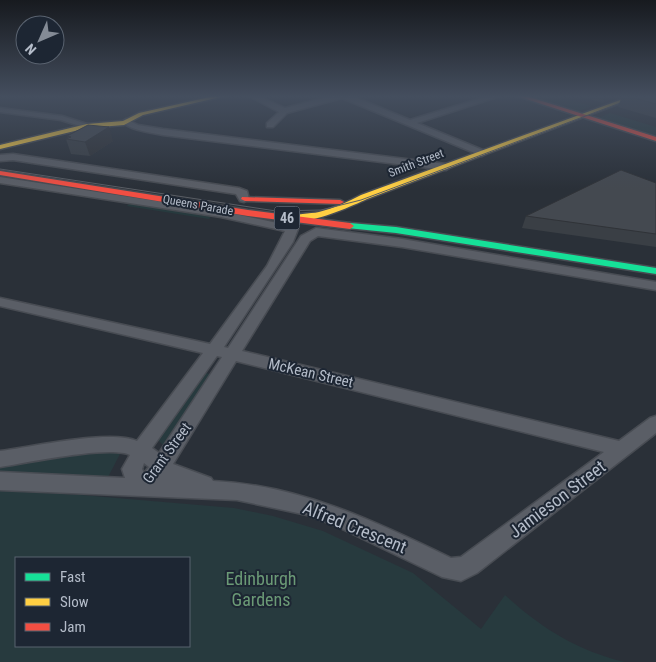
<svg xmlns="http://www.w3.org/2000/svg" width="656" height="662" viewBox="0 0 656 662" font-family="'Roboto Condensed',sans-serif">
  <style>
    .green { fill: #273a3e; fill-rule: evenodd }
    .lines { fill: none; stroke-linecap: round; stroke-linejoin: round }
    .street-casing { stroke: #484c53; stroke-width: 3 }
    .fast-casing { stroke: #484c53; stroke-width: 3 }
    .slow-casing { stroke: #484c53; stroke-width: 3 }
    .jam-casing { stroke: #484c53; stroke-width: 3 }
    .street { fill: #5a5e66; fill-rule: evenodd }
    .fast { fill: #16e098; fill-rule: evenodd }
    .slow { fill: #ffcf43; fill-rule: evenodd }
    .jam { fill: #f24e42; fill-rule: evenodd }
    .tram { stroke: #595d64; stroke-width: 1 }
    .wall { fill: #3a3f45 }
    .shaded-wall { fill: #303338 }
    .building { fill: #444950; stroke: #303338 }
    .labels { text-anchor: middle; dominant-baseline: central; stroke-width: 4; stroke-linejoin: round; paint-order: stroke }
    .far-street-label { font-size: 12px; fill: #b4bcc9; stroke: #1d2633 }
    .shield { fill: #1d2633; stroke: #878f9c; stroke-width: 1 }
    .shield-label { font-size: 14px; font-weight: bold; fill: #b4bcc9 }
    .street-label { font-size: 15px; fill: #b4bcc9; stroke: #1d2633 }
    .near-street-label { font-size: 18px; fill: #b4bcc9; stroke: #1d2633 }
    .near-park-label { font-size: 18px; fill: #6b9a76; stroke: #1d2633 }
  </style>
  <rect width="100%" height="100%" fill="#2a3038"/>
  <g class="green">
    <polygon points="527,96 557,96 591,106 577,112"/>
    <polygon points="610,113 656,127 656,137 598,118"/>
    <polygon points="131,202 212,215 209,219 127,206"/>
    <polygon points="202,372 213,375 165,447 157,439"/>
    <polygon points="121,452 107,479 0,473 0,465 78,454"/>
    <path d="M 0,491 L 81,495 L 234,508 L 273,516 L 323,531 L 413,573 L 481,629 L 505,595 C 541,628 578,651 625,662 L 0,662 ZM 189,558 L 189,646 L 16,646 L 16,558 Z"/>
  </g>
  <g class="lines">
    <defs>
      <g id="street">
        <polygon points="249,96 259,96 285,108 331,96 352,96 410,120 488,96 500,96 417,123 485,151 487,153 482,156 342,98 287,113 273,127 267,127 267,123 279,112"/>
        <polygon points="0,108 62,116 87,124 83,127 61,120 0,112"/>
        <path d="M 126,119 L 138,125 L 163,129 L 446,164 L 451,167 L 446,170 L 163,135 C 149,132 133,131 122,122 Z"/>
        <polygon points="13,154 239,188 247,191 249,199 244,202 240,201 236,194 13,160 0,161 0,155"/>
        <path d="M 0,177 L 221,211 L 296,227 L 298,229 L 293,242 L 224,347 L 228,348 L 301,236 L 316,228 L 402,239 L 656,282 L 656,290 L 402,247 L 318,236 L 310,241 L 242,351 L 619,441 L 650,418 L 656,416 L 656,433 L 477,573 L 461,581 L 442,577 L 334,525 L 307,515 L 237,500 L 0,490 L 0,472 L 125,478 L 122,469 L 130,455 C 110,445 26,463 0,467 L 0,451 C 32,447 110,429 137,441 L 203,353 L 0,306 L 0,298 L 210,344 L 267,266 L 285,231 L 221,217 L 0,183 ZM 217,356 L 222,357 L 159,453 L 152,448 ZM 236,361 L 604,452 L 461,557 L 451,558 C 375,521 299,485 213,481 L 211,478 L 173,464 ZM 144,463 L 149,467 L 144,473 L 142,469 Z"/>
      </g>
      <polygon id="fast" points="350,223 396,227 656,268 656,274 396,233 347,228 347,224"/>
      <g id="slow">
        <polygon points="214,96 225,96 143,115 124,125 87,128 0,149 0,145 87,124 123,121 139,113"/>
        <path d="M 631,96 L 639,96 L 367,199 C 352,206 302,229 288,218 C 295,213 310,214 319,212 C 334,208 348,202 361,195 Z"/>
      </g>
      <g id="jam">
        <polygon points="517,96 526,96 656,137 656,141"/>
        <polygon points="0,171 248,210 350,223 354,226 350,229 248,216 0,175"/>
        <polygon points="242,197 340,200 344,202 340,204 245,201 241,199"/>
      </g>
    </defs>
    <use href="#street" class="street-casing"/>
    <use href="#fast" class="fast-casing"/>
    <use href="#slow" class="slow-casing"/>
    <use href="#jam" class="jam-casing"/>
    <use href="#street" class="street"/>
    <use href="#fast" class="fast"/>
    <use href="#slow" class="slow"/>
    <use href="#jam" class="jam"/>
    <polyline class="tram" points="0,169 276,211 321,210 361,200 639,96"/>
  </g>
  <g class="wall">
    <polygon points="580,96 621,96 603,103"/>
    <polygon points="622,96 656,96 656,118 618,107"/>
    <polygon points="67,136 113,141 90,156 71,154 66,139 68,138"/>
    <polygon points="656,183 656,247 522,228 526,216"/>
  </g>
  <g class="shaded-wall">
    <polygon points="605,96 621,96 603,103"/>
    <polygon points="109,127 113,141 90,156 85,142"/>
  </g>
  <g class="building">
    <polygon points="627,96 656,96 656,104"/>
    <polygon points="88,125 109,127 85,142 66,139 71,137 67,136"/>
    <polygon points="621,170 656,183 656,234 526,216"/>
  </g>
  <linearGradient id="sky" x2="0" y2="1"><stop stop-color="#171a1f"/><stop offset="0.51" stop-color="#444e5e"/><stop offset="1" stop-color="#444e5e" stop-opacity="0"/></linearGradient>
  <rect width="656" height="189" fill="url(#sky)"/>
  <g class="labels">
    <g class="far-street-label">
      <text transform="translate(416 163) rotate(-21)">Smith Street</text>
      <text transform="translate(198 205) rotate(10)">Queens Parade</text>
    </g>
    <rect class="shield" x="274.5" y="206.5" width="25" height="23" rx="4"/>
    <g class="shield-label">
      <text x="287" y="218">46</text>
    </g>
    <g class="street-label">
      <text transform="translate(311 373) rotate(13)">McKean Street</text>
      <text transform="translate(167 453) rotate(-54)">Grant Street</text>
    </g>
    <g class="near-street-label">
      <text transform="translate(557 499) rotate(-37)">Jamieson Street</text>
      <text transform="translate(355 527) rotate(22)">Alfred Crescent</text>
    </g>
    <g class="near-park-label">
      <text x="261" y="578">Edinburgh<tspan x="261" dy="21">Gardens</tspan></text>
    </g>
  </g>
  <rect x="15" y="557" width="175" height="90" fill="#1d2633" stroke="#59626f"/>
  <rect x="25" y="573" width="25" height="8" fill="#16e098" stroke="#59626f"/>
  <text x="60" y="582" font-size="15" fill="#b4bcc9">Fast</text>
  <rect x="25" y="598" width="25" height="8" fill="#ffcf43" stroke="#59626f"/>
  <text x="60" y="607" font-size="15" fill="#b4bcc9">Slow</text>
  <rect x="25" y="623" width="25" height="8" fill="#f24e42" stroke="#59626f"/>
  <text x="60" y="632" font-size="15" fill="#b4bcc9">Jam</text>
  <g transform="translate(40 40) rotate(225)"><circle r="24" fill="#1d2633" stroke="#59626f"/>
  <path d="M0-4L9 19L0 12L-9 19Z" fill="#848b96"/>
  <text y="-8" font-size="14" font-weight="bold" text-anchor="middle" fill="#b4bcc9">N</text>
  </g>
</svg>
